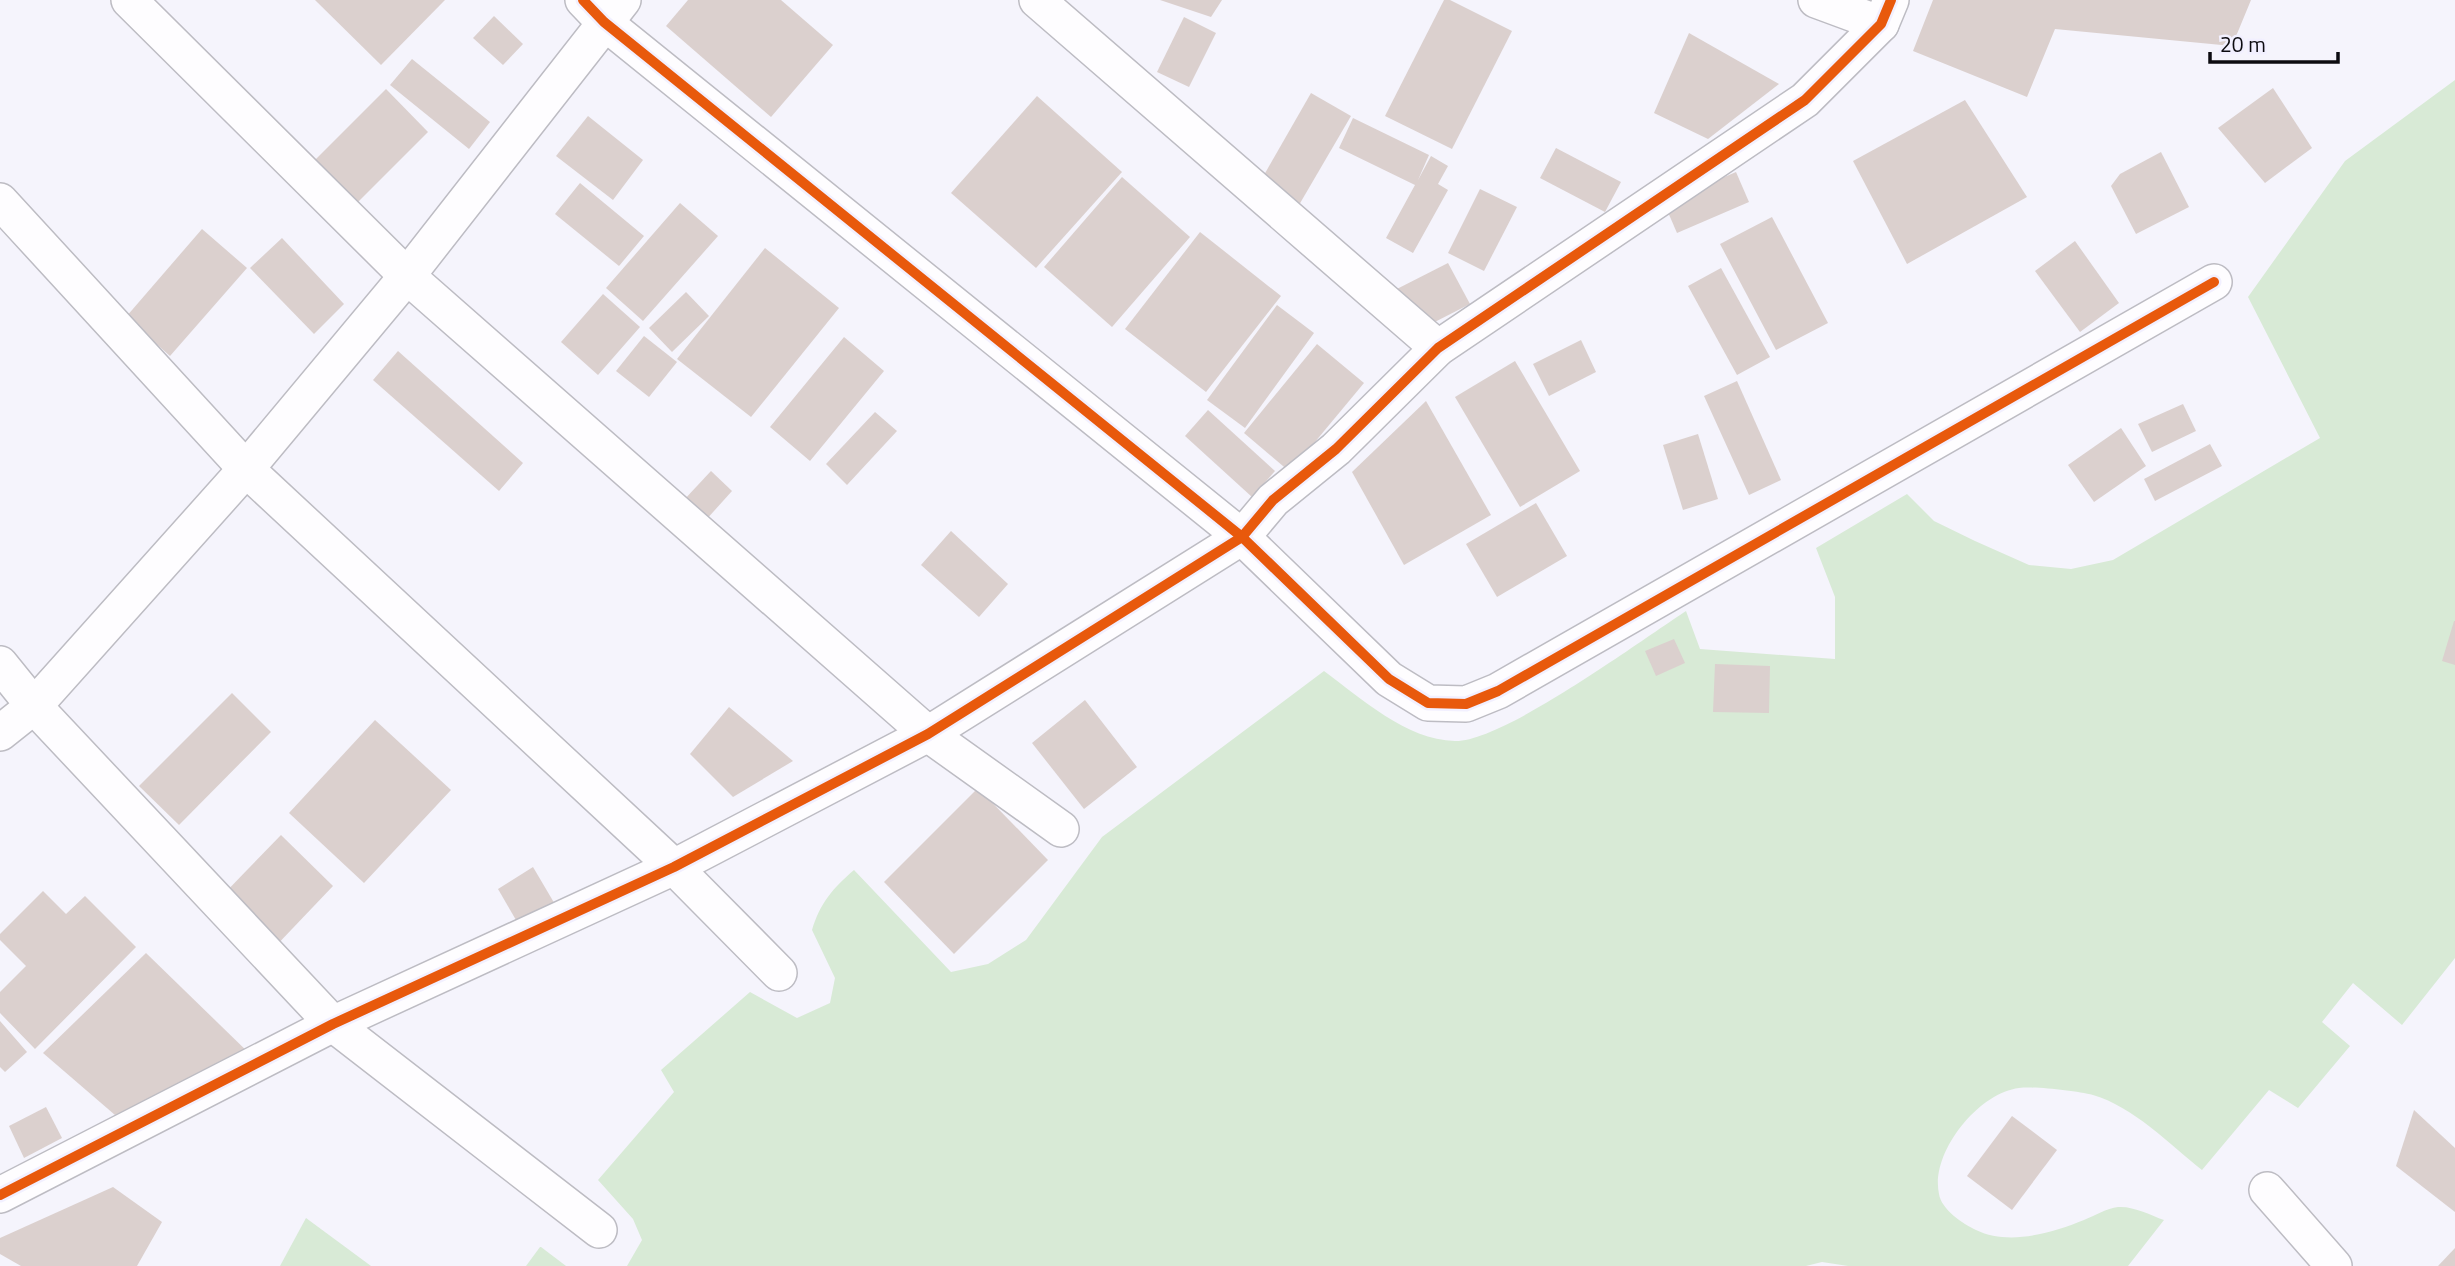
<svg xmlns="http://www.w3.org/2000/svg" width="2455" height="1266" viewBox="0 0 2455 1266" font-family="'Titillium Web',sans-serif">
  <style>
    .green { fill: #d8ead6 }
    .building { fill: #dbd0ce }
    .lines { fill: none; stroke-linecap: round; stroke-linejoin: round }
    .minor-casing { stroke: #bdbcc3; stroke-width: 38 }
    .minor { stroke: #fefdff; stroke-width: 35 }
    .cycleway-casing { stroke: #f2f0ff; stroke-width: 15 }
    .cycleway { stroke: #e8590c; stroke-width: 10 }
  </style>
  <rect width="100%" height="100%" fill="#f5f4fc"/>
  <g class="green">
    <path d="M 2455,80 L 2455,958 L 2402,1025 L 2353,983 L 2322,1022 L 2350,1046 L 2298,1108 L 2269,1090 L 2202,1170 C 2169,1144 2134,1107 2093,1095 C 2076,1091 2036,1086 2019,1088 C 1978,1093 1930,1153 1939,1194 C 1941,1209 1963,1224 1976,1230 C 2009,1246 2052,1233 2084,1220 C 2094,1216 2107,1208 2118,1207 C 2134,1206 2150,1215 2164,1220 L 2128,1266 L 1848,1266 L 1822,1262 L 1806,1266 L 627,1266 L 642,1240 L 633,1219 L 598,1180 L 674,1092 L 661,1070 L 750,992 L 797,1018 L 830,1003 L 835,978 L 812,930 C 820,903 833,888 854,870 L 951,972 L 988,964 L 1026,940 L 1102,837 L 1324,671 C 1361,698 1406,740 1455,741 C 1503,742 1640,641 1686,611 L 1700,649 L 1835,659 L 1835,597 L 1816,548 L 1907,494 L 1934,521 L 1975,541 L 2029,565 L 2071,569 L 2113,560 L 2320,438 L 2248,297 L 2345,161 Z"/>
    <polygon points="306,1218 371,1266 280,1266"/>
    <polygon points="540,1247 541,1247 566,1266 526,1266"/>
  </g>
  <g class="building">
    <polygon points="315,0 445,0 381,65"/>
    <polygon points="688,0 781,0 833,45 771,117 666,26"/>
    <polygon points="1160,0 1222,0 1211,17"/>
    <polygon points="1444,0 1450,0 1512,31 1452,149 1385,116"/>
    <polygon points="1933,0 2251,0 2232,46 2055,29 2027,97 1913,51"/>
    <polygon points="494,16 523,44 503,65 473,38"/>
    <polygon points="1184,17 1216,33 1189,87 1157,72"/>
    <polygon points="1689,33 1779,84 1708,139 1654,113"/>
    <polygon points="412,59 490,122 469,149 390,85"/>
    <polygon points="2273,88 2312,148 2265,183 2218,128"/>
    <polygon points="386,89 428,132 350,210 307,168"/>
    <polygon points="1311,93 1351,116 1299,205 1260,182"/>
    <polygon points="1037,96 1122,172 1036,268 951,193"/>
    <polygon points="1965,100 2027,197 1907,264 1853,161"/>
    <polygon points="588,116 643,160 613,200 556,156"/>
    <polygon points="1353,118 1429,155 1418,180 1431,156 1448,166 1438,184 1448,190 1413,253 1386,238 1415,185 1339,148"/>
    <polygon points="1556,148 1621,182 1605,212 1540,178"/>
    <polygon points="2161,152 2189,207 2136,234 2111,186 2120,174"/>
    <polygon points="1736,172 1749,202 1677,233 1664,203"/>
    <polygon points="1122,177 1190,237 1112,327 1044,267"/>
    <polygon points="580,183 644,236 619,266 555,214"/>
    <polygon points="1480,189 1517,207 1484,271 1448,253"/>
    <polygon points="680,203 718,236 643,321 606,288"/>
    <polygon points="1772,217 1828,323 1776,350 1720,244"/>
    <polygon points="202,229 247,268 170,356 126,317"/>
    <polygon points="1200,232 1281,296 1206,392 1125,329"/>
    <polygon points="282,238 344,304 314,334 250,268"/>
    <polygon points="2075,241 2119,303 2080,332 2035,271"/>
    <polygon points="765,248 839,308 751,417 677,359"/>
    <polygon points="1448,263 1470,304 1425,327 1389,293"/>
    <polygon points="1721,268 1770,357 1737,375 1688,286"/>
    <polygon points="686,292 709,316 672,352 649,328"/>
    <polygon points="603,294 640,327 598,375 561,342"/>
    <polygon points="1277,305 1314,333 1245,428 1207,400"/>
    <polygon points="644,336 677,362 649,397 616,371"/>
    <polygon points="844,337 884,371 810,461 770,427"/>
    <polygon points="1581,340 1596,372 1549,396 1533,364"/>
    <polygon points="1317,344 1364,383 1290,472 1244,433"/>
    <polygon points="398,351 523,463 499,491 373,380"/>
    <polygon points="1515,361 1580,471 1520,507 1455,397"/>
    <polygon points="1737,381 1781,480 1749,495 1704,396"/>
    <polygon points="1426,401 1491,515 1404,565 1352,472"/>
    <polygon points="2183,404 2196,431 2152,452 2138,424"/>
    <polygon points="1208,410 1275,471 1252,497 1185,436"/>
    <polygon points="875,412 897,431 847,485 826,464"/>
    <polygon points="2121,428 2146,466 2094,502 2068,465"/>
    <polygon points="1698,434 1718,499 1683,510 1663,445"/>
    <polygon points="2210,444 2222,466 2155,501 2144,479"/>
    <polygon points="711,471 732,491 705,521 683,501"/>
    <polygon points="1536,503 1567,556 1497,597 1466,544"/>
    <polygon points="951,531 1008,584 979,617 921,565"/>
    <polygon points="2454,621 2455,621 2455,665 2442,661"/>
    <polygon points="1674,639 1685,663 1656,676 1645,651"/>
    <polygon points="1715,664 1770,666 1769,713 1713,712"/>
    <polygon points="232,693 271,732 179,825 139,786"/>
    <polygon points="1085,700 1137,767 1084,809 1032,743"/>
    <polygon points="729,707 793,761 733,797 690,754"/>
    <polygon points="375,720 451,790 364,883 289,813"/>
    <polygon points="978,788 1048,860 954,954 884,882"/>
    <polygon points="281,835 333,886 272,950 219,899"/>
    <polygon points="533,867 556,906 520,927 498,889"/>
    <polygon points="43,891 66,914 85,896 136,947 35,1049 0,1013 0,992 26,966 0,940 0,934"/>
    <polygon points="146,953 254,1058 115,1115 43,1053"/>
    <polygon points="0,1021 27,1052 5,1072 0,1067"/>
    <polygon points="46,1107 62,1138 24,1158 9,1126"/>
    <polygon points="2414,1110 2455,1148 2455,1212 2396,1166"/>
    <polygon points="2012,1116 2057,1150 2012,1210 1967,1176"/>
    <polygon points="113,1187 162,1222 137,1266 21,1266 0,1254 0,1238"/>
    <polygon points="2455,1248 2455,1266 2438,1266"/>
  </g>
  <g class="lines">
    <defs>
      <g id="minor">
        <polyline points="129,0 407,276 928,734 1061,829"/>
        <polyline points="583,0 604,22 1242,537 1389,679 1428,703 1466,704 1498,691 2214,282"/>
        <polyline points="1037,0 1438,348"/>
        <polyline points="1816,0 1881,24"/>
        <polyline points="0,201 246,469 674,867 779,973"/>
        <polyline points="0,664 34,706 333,1024 599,1230"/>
        <polyline points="0,733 34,706 246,469 407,276 623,0"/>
        <polyline points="2267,1190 2334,1266"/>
        <polyline points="0,1195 333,1024 674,867 928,734 1242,537 1273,500 1336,449 1438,348 1805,100 1881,24 1891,0"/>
      </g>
    </defs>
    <use href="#minor" class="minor-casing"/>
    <use href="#minor" class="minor"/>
    <defs>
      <g id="cycleway">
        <polyline points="583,0 604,22 1242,537 1389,679 1428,703 1466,704 1498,691 2214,282"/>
        <polyline points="0,1195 333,1024 674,867 928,734 1242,537 1273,500 1336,449 1438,348 1805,100 1881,24 1891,0"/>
      </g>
    </defs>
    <use href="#cycleway" class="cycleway-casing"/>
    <use href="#cycleway" class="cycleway"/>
  </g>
  <path d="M2210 52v10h128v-10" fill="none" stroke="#0c0b10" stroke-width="3.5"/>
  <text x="2220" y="52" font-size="21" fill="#0c0b10" stroke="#f2f0ff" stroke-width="5" paint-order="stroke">20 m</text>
</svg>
